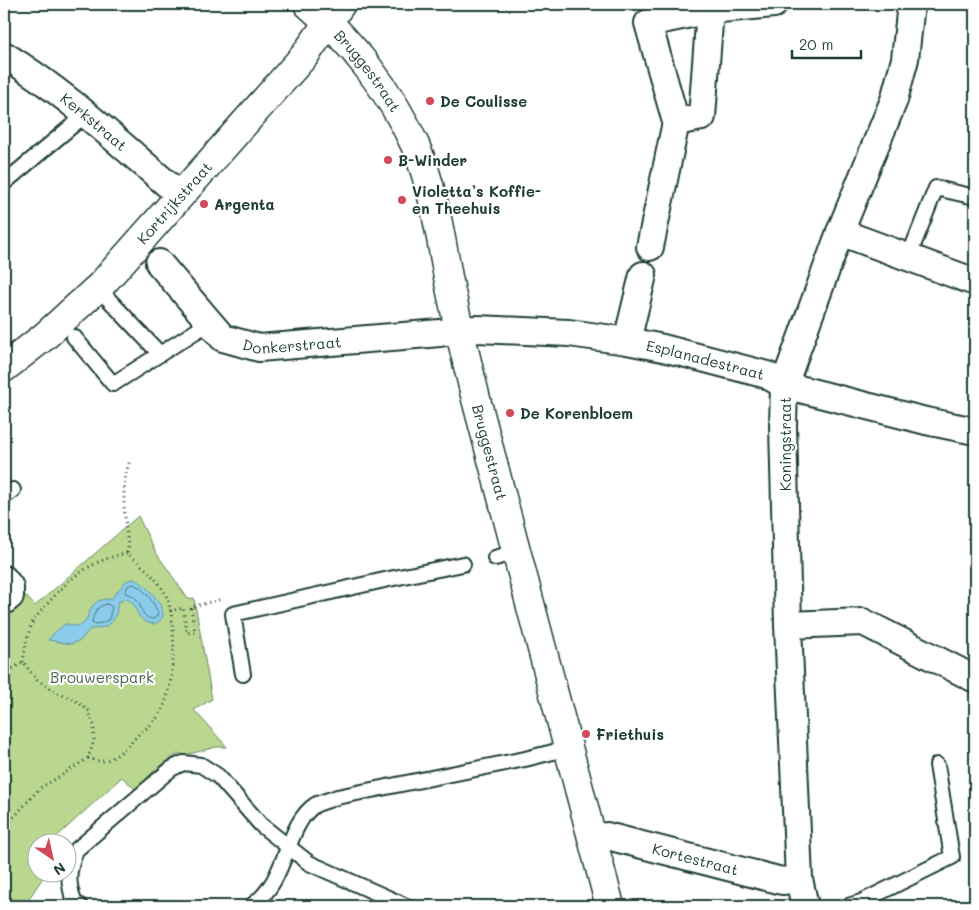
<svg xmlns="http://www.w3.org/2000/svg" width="979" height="910" viewBox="0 0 979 910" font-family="Mali,sans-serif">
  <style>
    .green { fill: #bad790; stroke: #6c8a62 }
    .water { fill: #8bccec; stroke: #6093a2 }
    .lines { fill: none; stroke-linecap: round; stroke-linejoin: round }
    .shore { stroke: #4a767e; stroke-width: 1 }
    .lane-casing { stroke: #1f3d34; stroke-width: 18 }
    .street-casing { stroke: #1f3d34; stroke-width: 30 }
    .secondary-casing { stroke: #1f3d34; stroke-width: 31 }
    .path { stroke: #1f3d34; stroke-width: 3; stroke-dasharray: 1 4; stroke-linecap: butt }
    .lane { stroke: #fff; stroke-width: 14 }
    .street { stroke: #fff; stroke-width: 26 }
    .secondary { stroke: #fff; stroke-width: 28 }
    .poi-dot { fill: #d1495b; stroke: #fff; stroke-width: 2 }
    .labels { text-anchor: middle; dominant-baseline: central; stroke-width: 4.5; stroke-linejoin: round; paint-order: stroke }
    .street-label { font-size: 15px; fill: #1f3d34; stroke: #fff }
    .poi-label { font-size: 15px; font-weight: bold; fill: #1f3d34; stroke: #fff; text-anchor: start }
    .park-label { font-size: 15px; fill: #46644b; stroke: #fff }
  </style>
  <rect width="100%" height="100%" fill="#fff"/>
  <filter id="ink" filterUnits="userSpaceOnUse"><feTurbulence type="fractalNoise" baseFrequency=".02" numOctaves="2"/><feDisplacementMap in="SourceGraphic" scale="10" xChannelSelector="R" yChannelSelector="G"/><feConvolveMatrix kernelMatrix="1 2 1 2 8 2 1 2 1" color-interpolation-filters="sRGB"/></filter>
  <g filter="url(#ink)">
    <polygon class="green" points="138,516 155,551 188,599 194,598 212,699 194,710 227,747 216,747 182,756 179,753 155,770 136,790 122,777 51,842 38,842 37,855 32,860 37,865 38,872 46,873 24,906 4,906 4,614 25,595 35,606"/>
    <path class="water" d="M 132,579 C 143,579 164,605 163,615 C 162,620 158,622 155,624 C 131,622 141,602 125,599 L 118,602 C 116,623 110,628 90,629 L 81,640 L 71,644 L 48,640 L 54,633 L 65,624 C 69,624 74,626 77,626 C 94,625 82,598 111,599 L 126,581 Z"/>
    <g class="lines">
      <g class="shore">
        <path d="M 133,584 C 143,586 156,605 158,614 L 154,619 C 139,619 143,602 133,596 C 130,594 127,594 125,593 L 128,586 Z"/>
        <path d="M 107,604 L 112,607 L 109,619 L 102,623 L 93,624 L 92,621 C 95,612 96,606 107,604 Z"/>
      </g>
      <defs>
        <g id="lane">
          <polyline points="4,183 85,115"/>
          <polyline points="909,256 936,188 975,197"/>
          <polyline points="98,288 160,354 209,323"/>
          <polyline points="74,337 113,384 160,354"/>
          <polyline points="4,497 13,490"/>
          <polyline points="495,558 516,552"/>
          <polyline points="243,674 233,614 389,579 463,564"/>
          <path d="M 80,906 L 74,902 C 67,879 68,873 76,850 L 171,769 L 183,763 L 201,765 L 218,776 L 261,825 L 309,863 L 406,906"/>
          <path d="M 251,906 C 288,882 285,825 315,805 C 321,802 330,800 337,797 L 525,759 L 569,748"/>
          <polyline points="848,906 861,902 952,857 937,765"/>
        </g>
        <g id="street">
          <path id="s1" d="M 4,55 C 68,94 123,147 180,195"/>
          <polyline points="676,122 702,117 710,10"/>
          <polyline points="840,232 975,282"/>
          <polyline points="650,247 676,122 648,23 710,10 774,4"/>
          <path id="s2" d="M 159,263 L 223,338 L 259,348 L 440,333 L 459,330 L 477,329 L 569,333 L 627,341 L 663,348 L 767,375 L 784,385 L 926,421 L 975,431"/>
          <polyline points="627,341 643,275"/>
          <polyline points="4,579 10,587 10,596 4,601"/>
          <polyline points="788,625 863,622 975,679"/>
          <path id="s3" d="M 593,840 L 607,836 L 782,881 L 799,879"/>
          <polyline points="805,906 799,879 788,625 783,426 784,385 840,232 894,100 905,59 911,4"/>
        </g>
        <g id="secondary">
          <path id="s4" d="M 308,4 C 352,42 391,92 415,145 C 433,186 440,233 448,277 C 456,318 466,358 476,399 L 610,906"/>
          <path id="s5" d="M 4,368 L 45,336 L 101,285 L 305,55 L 341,4"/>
        </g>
      </defs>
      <use href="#lane" class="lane-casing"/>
      <use href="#street" class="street-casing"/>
      <use href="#secondary" class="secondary-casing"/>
      <g class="path">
        <path d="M 127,553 L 128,548 C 126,519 119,488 130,461"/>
        <polyline points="170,611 183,608 187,633 195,632 191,607 222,599"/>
        <path d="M 23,662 C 25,650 28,630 34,620 C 38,614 44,608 49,602 C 71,576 93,560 127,553 C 141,564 158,579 166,595 C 178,622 176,695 157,718 C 152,725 143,730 137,736 C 128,746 117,758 103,761 C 99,762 93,759 88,758"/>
        <polyline points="4,674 23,662 37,680 56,692 75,700 89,711 94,725 94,741 88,758 59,777 40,788 4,828"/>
      </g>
      <use href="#lane" class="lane"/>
      <use href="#street" class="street"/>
      <use href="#secondary" class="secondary"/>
    </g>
  </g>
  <g class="poi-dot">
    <circle cx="430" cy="101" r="5"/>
    <circle cx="388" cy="160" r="5"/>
    <circle cx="402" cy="200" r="5"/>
    <circle cx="204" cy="204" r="5"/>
    <circle cx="510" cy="413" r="5"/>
    <circle cx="586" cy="734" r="5"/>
  </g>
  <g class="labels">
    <g class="street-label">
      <text stroke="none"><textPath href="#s4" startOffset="90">Bruggestraat</textPath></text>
      <text stroke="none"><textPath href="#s1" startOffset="112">Kerkstraat</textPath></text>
      <text stroke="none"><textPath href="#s5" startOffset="238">Kortrijkstraat</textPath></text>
      <text stroke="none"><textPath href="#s2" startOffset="169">Donkerstraat</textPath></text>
      <text stroke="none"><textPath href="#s2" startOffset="586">Esplanadestraat</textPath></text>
      <text transform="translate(785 444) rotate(-90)">Koningstraat</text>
      <text stroke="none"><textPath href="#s4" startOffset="495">Bruggestraat</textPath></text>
      <text stroke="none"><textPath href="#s3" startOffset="106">Kortestraat</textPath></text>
    </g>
    <g class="poi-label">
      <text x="440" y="101">De Coulisse</text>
      <text x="398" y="160">B-Winder</text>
      <text x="412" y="191">Violetta’s Koffie-<tspan x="412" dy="17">en Theehuis</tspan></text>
      <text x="214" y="204">Argenta</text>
      <text x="520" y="413">De Korenbloem</text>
      <text x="596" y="734">Friethuis</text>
    </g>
    <g class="park-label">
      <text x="102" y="677">Brouwerspark</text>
    </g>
  </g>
  <rect width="979" height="910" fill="none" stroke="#fff" stroke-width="20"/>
  <rect x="10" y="10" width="959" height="890" fill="none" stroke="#1f3d34" stroke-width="2" filter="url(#ink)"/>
  <g transform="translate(52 858) rotate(146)"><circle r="24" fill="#ffffff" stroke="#a5b1ae"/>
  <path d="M0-4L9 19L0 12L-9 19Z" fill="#d1495b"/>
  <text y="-8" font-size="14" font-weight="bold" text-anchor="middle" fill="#1f3d34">N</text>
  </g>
  <path d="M792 50v8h69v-8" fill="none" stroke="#1f3d34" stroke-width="2.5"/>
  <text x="799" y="50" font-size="15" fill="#1f3d34" stroke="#ffffff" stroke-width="4" paint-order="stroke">20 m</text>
</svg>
